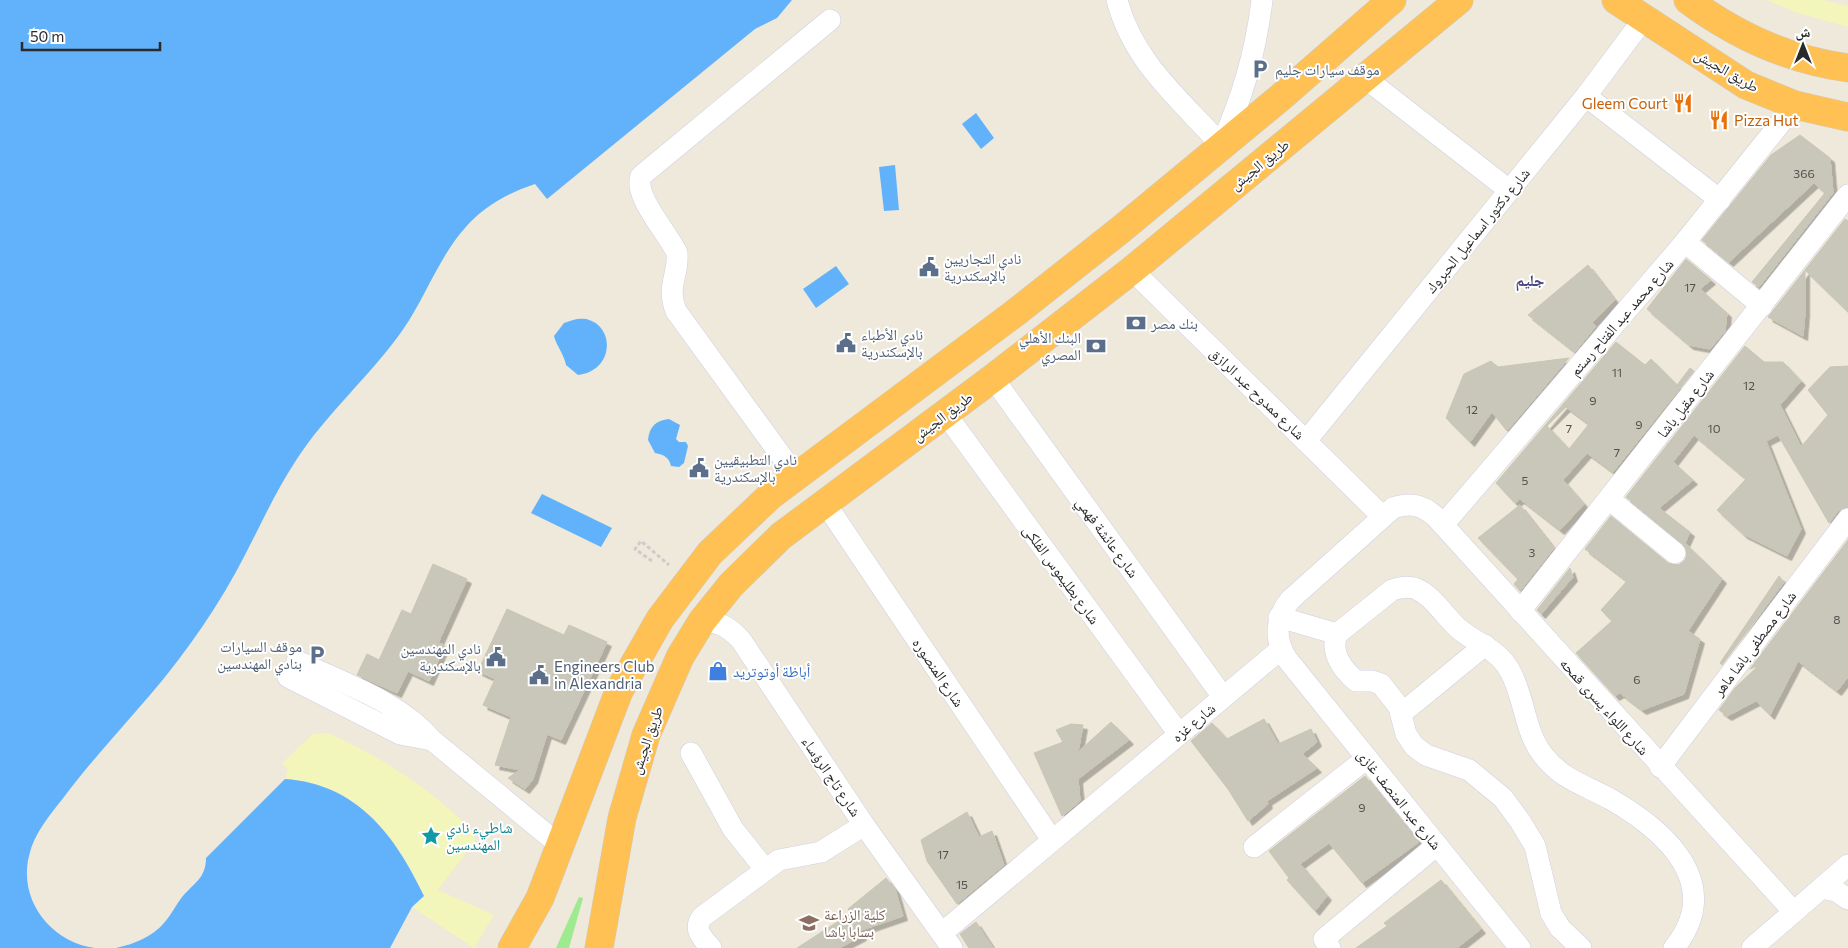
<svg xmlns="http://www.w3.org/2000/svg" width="1848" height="948" viewBox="0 0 1848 948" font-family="Commissioner,'Noto Naskh Arabic',sans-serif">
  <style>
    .green { fill: #9dea91 }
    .sand { fill: #f3f6ba }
    .water { fill: #62b2fb }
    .building { fill: #c9c6ba; stroke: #c9c6b4; fill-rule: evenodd; filter: url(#shadow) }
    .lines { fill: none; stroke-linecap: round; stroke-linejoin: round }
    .minor-casing { stroke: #d0cfe4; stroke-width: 22 }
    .highway-casing { stroke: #ccc; stroke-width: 29 }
    .path { stroke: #ccc; stroke-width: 3; stroke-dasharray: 4 2.5; stroke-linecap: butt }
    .minor { stroke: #fff; stroke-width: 21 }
    .highway { stroke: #ffc154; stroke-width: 28 }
    .labels { text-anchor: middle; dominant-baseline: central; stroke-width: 4; stroke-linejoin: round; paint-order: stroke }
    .number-label { font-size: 12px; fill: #52514e }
    .service-label { font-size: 15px; fill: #4e5e75; stroke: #fff; text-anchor: start }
    .street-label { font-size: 15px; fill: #2a2a2a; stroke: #fff }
    .food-label { font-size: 15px; fill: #c56008; stroke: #fff; text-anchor: end }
    .shop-label { font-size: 15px; fill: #366cbe; stroke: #fff; text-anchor: start }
    .culture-label { font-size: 15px; fill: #0d838f; stroke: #fff; text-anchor: start }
    .education-label { font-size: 15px; fill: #785e54; stroke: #fff; text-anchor: start }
    .neighbourhood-label { font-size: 16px; font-weight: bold; fill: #47467f; stroke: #fff }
  </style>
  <defs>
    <filter id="shadow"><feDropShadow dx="4.5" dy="4.5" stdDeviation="0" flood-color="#0004"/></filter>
  </defs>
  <rect width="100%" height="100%" fill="#eee9da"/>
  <polygon class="green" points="579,897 583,898 569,948 556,948"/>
  <g class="sand">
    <polygon points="1767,0 1823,0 1848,6 1848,27 1798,13"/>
    <path d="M 328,733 C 384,758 430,789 474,832 L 475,841 L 438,890 L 494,915 L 474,948 L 412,907 L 424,896 C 396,835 357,784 285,779 L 288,770 L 282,763 L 313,734 Z"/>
  </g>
  <g class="water">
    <path d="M 0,0 L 792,0 L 777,18 L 755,29 L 547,199 L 535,184 C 508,193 484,206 465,228 C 439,257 426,296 404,328 C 371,376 326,413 295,462 C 276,491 262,522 246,553 C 220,604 187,652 150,695 C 121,729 91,761 64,797 C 50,815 34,833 29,856 C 18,900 51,942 95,948 L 0,948 Z"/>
    <polygon points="976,113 994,138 981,149 962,124"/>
    <polygon points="895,165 899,210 884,211 879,167"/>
    <polygon points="836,266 849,284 816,308 803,289"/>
    <path d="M 573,320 C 578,319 584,318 589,320 C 615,328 614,371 578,375 L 566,365 C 564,354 557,347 554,336 L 564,323 Z"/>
    <path d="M 669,419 L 680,425 L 676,439 L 679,442 L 686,442 L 688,446 L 684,463 L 679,467 L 671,466 C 669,457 664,455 655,453 L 648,440 C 649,427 656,420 669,419 Z"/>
    <polygon points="542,494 612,528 601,547 531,513"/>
    <path d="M 285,779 C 357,784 395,835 424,896 L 412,907 L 390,948 L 116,948 C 134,944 152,937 164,923 C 171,915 176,905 182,897 C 194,883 206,878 206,858 Z"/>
  </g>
  <g class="building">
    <polygon points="1800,135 1830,158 1833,193 1759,287 1752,282 1825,193 1814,183 1729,262 1702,240 1771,155"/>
    <polygon points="1845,219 1848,221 1848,312 1805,270"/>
    <polygon points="1686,259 1711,280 1700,289 1727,313 1725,331 1710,349 1689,345 1647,309"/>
    <polygon points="1588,265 1615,300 1592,323 1596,326 1575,352 1528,315"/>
    <polygon points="1805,270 1805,313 1803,336 1768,317"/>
    <path d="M 1616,342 L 1645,365 L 1651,359 L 1677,385 L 1690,368 L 1694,371 L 1613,472 L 1587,453 L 1563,480 L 1584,504 L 1560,530 L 1520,499 L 1515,503 L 1496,483 ZM 1566,407 L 1589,424 L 1569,449 L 1547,426 Z"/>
    <polygon points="1745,346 1764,362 1783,362 1801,381 1780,405 1801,447 1828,415 1808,390 1830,367 1848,366 1848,507 1838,511 1829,523 1778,435 1766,441 1801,529 1787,556 1743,534 1717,510 1746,479 1694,435 1673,462 1693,480 1659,508 1690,532 1685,543 1722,579 1688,631 1700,639 1684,694 1642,710 1620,693 1615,696 1576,653 1612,621 1601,610 1627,581 1585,549 1611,516 1668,563 1679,565 1685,560 1687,555 1683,544 1626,497"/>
    <polygon points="1569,358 1507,431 1492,412 1470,442 1446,418 1464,374 1491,361 1498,367"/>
    <polygon points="1520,505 1554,548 1520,591 1514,584 1518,579 1478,538"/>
    <polygon points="1848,540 1848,677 1837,691 1798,661 1770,715 1756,701 1727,716 1719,710 1735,688 1758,666 1750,669"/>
    <polygon points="433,564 467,579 438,643 445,645 429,681 408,671 397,693 357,675 367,654 379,660 402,610 411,614"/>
    <polygon points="1570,568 1573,577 1541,614 1537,610"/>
    <polygon points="1779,576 1784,582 1722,665 1720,663"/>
    <polygon points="507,609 564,635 569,625 607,642 561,740 547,734 533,779 525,789 508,778 520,770 495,765 511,717 483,705 495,679 478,671"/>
    <polygon points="1264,719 1278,744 1311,729 1317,742 1302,754 1317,768 1267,801 1268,804 1248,821 1228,789 1191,741 1212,723 1227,739"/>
    <polygon points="1111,722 1129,740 1078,779 1080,801 1062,816 1034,753 1063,742 1056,730 1071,724 1083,725 1078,752"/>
    <polygon points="1365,776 1419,842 1362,883 1329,843 1300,864 1327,896 1315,911 1287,880 1289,878 1269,851"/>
    <polygon points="967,812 979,837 992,831 1004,865 957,904 927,861 921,840"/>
    <polygon points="886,878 895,889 903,916 859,931 862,936 839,948 797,948 851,913 848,909"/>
    <polygon points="1441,880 1481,929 1457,948 1356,948 1387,926 1384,923"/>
    <polygon points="976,922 993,948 969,948 960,934"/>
  </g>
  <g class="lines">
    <defs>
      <g id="minor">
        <path d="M 1117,0 C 1133,62 1180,99 1221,145 C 1242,99 1256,51 1262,0"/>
        <polyline points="1365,78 1509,190"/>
        <polyline points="1586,96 1720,200"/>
        <polyline points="1685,242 1762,306"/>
        <polyline points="1132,270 1383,517"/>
        <polyline points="993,378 1223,697"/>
        <polyline points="945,413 1179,734"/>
        <polyline points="1306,441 1586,96 1645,17"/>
        <path d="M 796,476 L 676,311 C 666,285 679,276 677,253 C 668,233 633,196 641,176 L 830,20"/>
        <polyline points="1609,499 1675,553"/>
        <polyline points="825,503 1052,840"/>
        <polyline points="1443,525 1685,242 1795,105"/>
        <polyline points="1520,611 1848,195"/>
        <polyline points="1279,617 1337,634"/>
        <path d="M 702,621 C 720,622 729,627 741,640 L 864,825 L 952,948"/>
        <path d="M 297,661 C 342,683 399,701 432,740 L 562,847"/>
        <polyline points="288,677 400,734 432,740"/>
        <polyline points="1402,713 1485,645"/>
        <polyline points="691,753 733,829 765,869"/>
        <polyline points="1660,767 1848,519"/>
        <polyline points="1254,847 1367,758"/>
        <polyline points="1821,888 1836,891 1848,899"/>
        <polyline points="942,933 1281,649"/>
        <path d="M 711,948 C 702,938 693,929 702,917 L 779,860 L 821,852 L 864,825"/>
        <polyline points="1330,948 1324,939 1437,845"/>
        <path d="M 1520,948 L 1287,659 C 1274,639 1275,619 1290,600 L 1393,508 C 1410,502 1422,505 1435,516 L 1793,911"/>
        <path d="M 1581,948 L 1560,928 L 1551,913 L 1535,846 L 1520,821 L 1503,798 L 1469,770 L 1426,755 L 1414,746 L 1406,734 L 1399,707 L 1381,684 L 1372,681 L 1356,681 C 1342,669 1330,652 1337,634 L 1392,590 C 1399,588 1406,586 1414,588 C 1432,594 1445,617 1459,629 C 1477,644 1498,649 1510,671 C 1525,698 1524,731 1543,755 C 1563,781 1586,785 1612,800 C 1667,832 1725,885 1674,948"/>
        <polyline points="1752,948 1848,865"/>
      </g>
      <g id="highway">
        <polyline points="1616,0 1746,85 1795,105 1848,117"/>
        <path d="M 1688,0 C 1735,35 1790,60 1848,68"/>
        <polyline points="512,948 540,898 619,691 660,619 710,553 770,496 1015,313 1119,231 1281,97 1392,0"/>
        <polyline points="599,948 622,818 646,735 680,657 702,621 731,585 781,536 993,378 1132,270 1459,0"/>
      </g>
    </defs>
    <use href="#minor" class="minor-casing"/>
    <use href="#highway" class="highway-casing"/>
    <polyline class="path" points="652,561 635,549 641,541 669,565"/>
    <use href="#minor" class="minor"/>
    <use href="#highway" class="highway"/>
  </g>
  <defs>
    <symbol id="parking-bare" viewBox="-9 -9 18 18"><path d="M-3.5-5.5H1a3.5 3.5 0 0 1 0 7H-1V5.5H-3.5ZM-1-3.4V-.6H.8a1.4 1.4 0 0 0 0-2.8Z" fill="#5c6f8a" stroke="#fff" stroke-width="2.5" paint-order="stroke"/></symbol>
    <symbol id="restaurant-bare" viewBox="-9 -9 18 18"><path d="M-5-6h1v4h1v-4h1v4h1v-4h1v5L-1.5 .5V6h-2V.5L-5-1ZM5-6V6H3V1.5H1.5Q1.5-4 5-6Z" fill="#e8710a" stroke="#fff" stroke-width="2.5" paint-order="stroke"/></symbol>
    <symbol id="civic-bare" viewBox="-9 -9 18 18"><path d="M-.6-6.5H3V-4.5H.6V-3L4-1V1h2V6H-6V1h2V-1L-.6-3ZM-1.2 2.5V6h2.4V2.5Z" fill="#5c6f8a" stroke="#fff" stroke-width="2.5" paint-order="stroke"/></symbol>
    <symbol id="bank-bare" viewBox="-9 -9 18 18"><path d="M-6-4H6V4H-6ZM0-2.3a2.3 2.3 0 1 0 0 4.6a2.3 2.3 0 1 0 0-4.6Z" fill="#5c6f8a" stroke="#fff" stroke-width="2.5" paint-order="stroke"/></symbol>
    <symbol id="shop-bare" viewBox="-9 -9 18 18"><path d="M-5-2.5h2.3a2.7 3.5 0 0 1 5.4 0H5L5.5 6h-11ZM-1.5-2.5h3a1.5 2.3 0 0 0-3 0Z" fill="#3f7fe0" stroke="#fff" stroke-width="2.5" paint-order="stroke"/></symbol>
    <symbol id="sight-bare" viewBox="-9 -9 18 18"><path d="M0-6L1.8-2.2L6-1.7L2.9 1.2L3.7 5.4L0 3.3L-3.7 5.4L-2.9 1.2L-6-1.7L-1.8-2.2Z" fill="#0f9aa8" stroke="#fff" stroke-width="2.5" paint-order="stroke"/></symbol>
    <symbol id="school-bare" viewBox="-9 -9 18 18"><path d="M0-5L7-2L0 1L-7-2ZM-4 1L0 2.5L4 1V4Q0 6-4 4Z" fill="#8d6e63" stroke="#fff" stroke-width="2.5" paint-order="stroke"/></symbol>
  </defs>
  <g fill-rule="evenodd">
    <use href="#parking-bare" x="1246" y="55" width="28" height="28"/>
    <use href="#restaurant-bare" x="1669" y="89" width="28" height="28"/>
    <use href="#restaurant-bare" x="1705" y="106" width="28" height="28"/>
    <use href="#civic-bare" x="915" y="253" width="28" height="28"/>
    <use href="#bank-bare" x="1122" y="309" width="28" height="28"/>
    <use href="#civic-bare" x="832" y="329" width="28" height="28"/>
    <use href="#bank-bare" x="1082" y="332" width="28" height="28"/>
    <use href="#civic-bare" x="685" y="454" width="28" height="28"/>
    <use href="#parking-bare" x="303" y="641" width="28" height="28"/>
    <use href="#civic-bare" x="482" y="643" width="28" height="28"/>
    <use href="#shop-bare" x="704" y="657" width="28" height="28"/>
    <use href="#civic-bare" x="525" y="661" width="28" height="28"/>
    <use href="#sight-bare" x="417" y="822" width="28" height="28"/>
    <use href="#school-bare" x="795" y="909" width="28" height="28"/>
  </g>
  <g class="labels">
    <g class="number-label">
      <text x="1804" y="173">366</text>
      <text x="1690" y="287">17</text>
      <text x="1617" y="372">11</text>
      <text x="1749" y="385">12</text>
      <text x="1593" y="400">9</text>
      <text x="1472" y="409">12</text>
      <text x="1639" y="424">9</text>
      <text x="1569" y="428">7</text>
      <text x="1714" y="428">10</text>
      <text x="1617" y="452">7</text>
      <text x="1525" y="480">5</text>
      <text x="1532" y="552">3</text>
      <text x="1837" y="619">8</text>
      <text x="1637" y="679">6</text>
      <text x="1362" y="807">9</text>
      <text x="943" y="854">17</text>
      <text x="962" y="884">15</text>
    </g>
    <g class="service-label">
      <text x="1275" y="69">موقف سيارات جليم</text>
      <text x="944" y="258">نادي التجاريين<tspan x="944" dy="17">بالإسكندرية</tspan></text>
      <text x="1151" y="323">بنك مصر</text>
      <text x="861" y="334">نادي الأطباء<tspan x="861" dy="17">بالإسكندرية</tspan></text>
      <text x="1081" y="337" text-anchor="end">البنك الأهلي<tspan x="1081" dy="17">المصري</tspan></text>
      <text x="714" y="459">نادي التطبيقيين<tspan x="714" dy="17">بالإسكندرية</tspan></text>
      <text x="302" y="646" text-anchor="end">موقف السيارات<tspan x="302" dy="17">بنادي المهندسين</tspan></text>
      <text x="481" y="648" text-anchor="end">نادي المهندسين<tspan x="481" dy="17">بالإسكندرية</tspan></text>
      <text x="554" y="666">Engineers Club<tspan x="554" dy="17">in Alexandria</tspan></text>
    </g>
    <g class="street-label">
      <text transform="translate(1727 70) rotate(30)">طريق الجيش</text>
      <text transform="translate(1259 164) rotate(-39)">طريق الجيش</text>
      <text transform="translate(1477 230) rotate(-51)">شارع دكتور اسماعيل الحبروك</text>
      <text transform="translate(1621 317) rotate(-49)">شارع محمد عبد الفتاح رستم</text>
      <text transform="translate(1258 393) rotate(44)">شارع ممدوح عبد الرازق</text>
      <text transform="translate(1685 403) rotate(-52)">شارع مقبل باشا</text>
      <text transform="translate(942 416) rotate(-37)">طريق الجيش</text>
      <text transform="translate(1108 537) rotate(54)">شارع عائشة فهمي</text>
      <text transform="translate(1062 574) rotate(54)">شارع بطليموس الفلكى</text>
      <text transform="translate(1754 643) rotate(-53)">شارع مصطفى باشا ماهر</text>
      <text transform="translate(939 672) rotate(56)">شارع المنصوره</text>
      <text transform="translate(1605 706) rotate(48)">شارع اللواء يسرى قمحه</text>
      <text transform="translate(1193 722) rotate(-40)">شارع غزه</text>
      <text transform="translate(646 740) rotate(-71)">طريق الجيش</text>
      <text transform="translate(832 776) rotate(56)">شارع تاج الرؤساء</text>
      <text transform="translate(1400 799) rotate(51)">شارع عبد المنصف غازى</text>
    </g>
    <g class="food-label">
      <text x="1668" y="103">Gleem Court</text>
      <text x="1734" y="120" text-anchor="start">Pizza Hut</text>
    </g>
    <g class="shop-label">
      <text x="733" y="671">أباظة أوتوتريد</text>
    </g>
    <g class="culture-label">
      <text x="446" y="827">شاطيء نادي<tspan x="446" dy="17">المهندسين</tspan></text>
    </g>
    <g class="education-label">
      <text x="824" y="914">كلية الزراعة<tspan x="824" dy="17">بسابا باشا</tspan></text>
    </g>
    <g class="neighbourhood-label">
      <text x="1530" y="279">جليم</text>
    </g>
  </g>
  <g transform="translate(1803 45)" stroke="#ffffff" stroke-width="4" paint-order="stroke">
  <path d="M0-4L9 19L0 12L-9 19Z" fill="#2a2a2a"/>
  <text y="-8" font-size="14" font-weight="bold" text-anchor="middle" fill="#2a2a2a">ش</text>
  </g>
  <path d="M22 42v8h138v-8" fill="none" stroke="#2a2a2a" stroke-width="2.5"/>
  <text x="30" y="42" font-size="15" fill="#2a2a2a" stroke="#ffffff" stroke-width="4" paint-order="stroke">50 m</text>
</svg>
